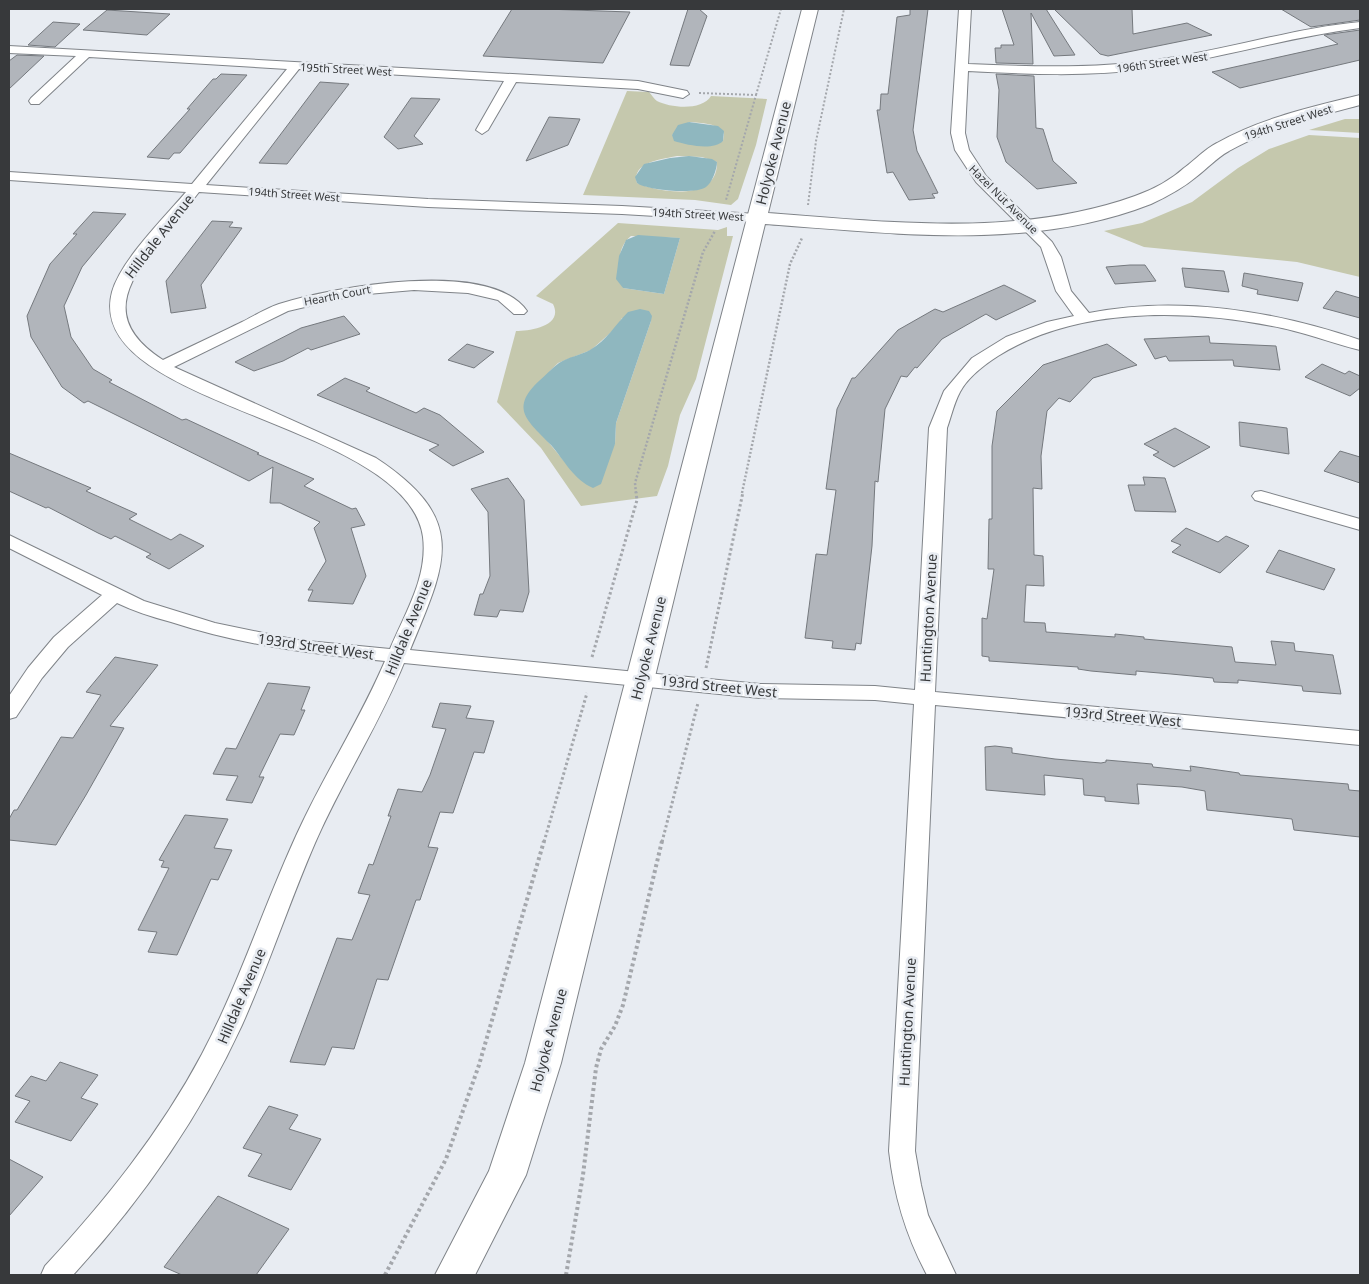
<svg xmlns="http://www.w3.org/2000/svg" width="1369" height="1284" viewBox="0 0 1369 1284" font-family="'Noto Sans',sans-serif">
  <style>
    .green { fill: #c5c8ad; fill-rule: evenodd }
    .water { fill: #8fb7bf }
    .building { fill: #b1b5bb; stroke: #75797e }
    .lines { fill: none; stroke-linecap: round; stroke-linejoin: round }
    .street-casing { stroke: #7f8388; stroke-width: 2 }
    .secondary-casing { stroke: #7f8388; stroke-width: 2 }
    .path-far3 { stroke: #a4a7ac; stroke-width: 2; stroke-dasharray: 2 2; stroke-linecap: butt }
    .path-far2 { stroke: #a4a7ac; stroke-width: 2.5; stroke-dasharray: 2 2; stroke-linecap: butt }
    .path-far1 { stroke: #a4a7ac; stroke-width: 3; stroke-dasharray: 2.5 2.5; stroke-linecap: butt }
    .path { stroke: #a4a7ac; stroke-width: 4; stroke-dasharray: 3 3; stroke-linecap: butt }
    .street { fill: #fff; fill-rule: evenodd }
    .secondary { fill: #fff; fill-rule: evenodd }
    .labels { text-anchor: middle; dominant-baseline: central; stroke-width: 5; stroke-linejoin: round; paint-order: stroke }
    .far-street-label { font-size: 11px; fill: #37393b; stroke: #e8ecf2 }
    .street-label { font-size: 14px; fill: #37393b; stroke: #e8ecf2 }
  </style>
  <rect width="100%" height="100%" fill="#e8ecf2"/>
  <g class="green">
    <path d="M 627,91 L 649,92 C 652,95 654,99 657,101 C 671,108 702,111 711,96 L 767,99 L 756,145 L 738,199 L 731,205 L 695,200 L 583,195 ZM 689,122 C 700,123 720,123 724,134 L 723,141 C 702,148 691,147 672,135 ZM 677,156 L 702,157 L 717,162 C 718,202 660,193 637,183 C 631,162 663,159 677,156 Z"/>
    <polygon points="1345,119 1360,119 1360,133 1309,130"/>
    <polygon points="1309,135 1360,138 1360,277 1297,262 1144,247 1104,231 1142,223 1192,202 1238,168 1269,149"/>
    <path d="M 618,223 L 718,230 L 727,227 L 727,236 L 733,236 L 696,379 L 680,415 L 668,466 L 657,496 L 581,506 L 541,448 L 497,402 L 516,331 C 530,331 564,326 553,304 L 536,296 ZM 631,236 L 680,238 L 664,294 L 623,288 C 621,269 614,250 631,236 ZM 622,318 L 651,321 L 616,423 L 615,444 L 573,472 L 526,415 L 550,371 L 558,363 L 591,350 L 617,327 Z"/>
  </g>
  <g class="water">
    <path d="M 689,122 L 718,126 L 724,131 L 723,141 C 713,151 687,145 674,141 L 672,135 L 678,125 Z"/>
    <path d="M 689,156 L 712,159 L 717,162 C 717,169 712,183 706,187 C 696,195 646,190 637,183 L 635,177 L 644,164 L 670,158 Z"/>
    <polygon points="638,235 680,238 664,294 623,288 616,279 619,256 626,240"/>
    <path d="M 640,309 L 649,311 L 652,316 L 651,321 L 616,423 L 615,444 L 601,484 L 593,488 C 574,480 564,460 551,445 C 528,421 509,409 539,381 C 545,376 552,368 559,363 C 568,357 581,355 590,350 C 607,340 615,325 628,312 Z"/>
  </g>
  <g class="building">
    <polygon points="512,9 545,9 630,12 603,63 483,56"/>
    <polygon points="688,9 699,9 707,16 689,66 670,65"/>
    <polygon points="910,9 928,9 913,130 917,151 938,193 932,194 935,198 909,200 893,172 887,173 877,110 880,110 881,94 888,94 897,17 910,15"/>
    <polygon points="1002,9 1046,9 1075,55 1054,56 1031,13 1033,64 996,63 995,48 1001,48 1001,45 1014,45"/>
    <polygon points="1054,9 1132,9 1133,34 1187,23 1212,35 1108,56 1100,54"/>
    <polygon points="1281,9 1360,9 1360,20 1311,27"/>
    <polygon points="107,10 170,14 147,35 83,30"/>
    <polygon points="53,22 80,24 55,47 28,45"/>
    <polygon points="1360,30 1360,60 1240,88 1212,72 1338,44 1324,35"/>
    <polygon points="17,55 44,56 9,89 9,61"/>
    <polygon points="221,74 247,75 180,153 174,153 169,159 147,157 190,109 187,109 213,79 216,79"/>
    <polygon points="996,74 1034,76 1036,128 1043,129 1053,161 1077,183 1037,189 1006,162 997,137 999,90"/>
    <polygon points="320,82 349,84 287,164 259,163"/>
    <polygon points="411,98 440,99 414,136 423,144 398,149 384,137"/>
    <polygon points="549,117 580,119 568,145 526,161"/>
    <polygon points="93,212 126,214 82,267 64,306 71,337 93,369 112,380 109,382 182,420 186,419 259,453 257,454 314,479 304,486 352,509 356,508 365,525 351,528 366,576 353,604 308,601 313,590 308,590 326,561 314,528 320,522 280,503 270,503 273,467 249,481 88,401 84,403 62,387 31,337 27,316 50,264 77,234 73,234"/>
    <polygon points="212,221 233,222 229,227 242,228 201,285 206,308 171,313 166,281"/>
    <polygon points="1130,265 1145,265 1156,281 1115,284 1106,267"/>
    <polygon points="1182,268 1224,271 1229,292 1185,287"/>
    <polygon points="1244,273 1303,283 1298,301 1257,294 1258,290 1242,286"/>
    <polygon points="1004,285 1036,301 996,320 986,314 942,339 917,368 915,367 907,377 901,376 885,409 878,482 875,481 872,546 861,644 856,643 855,650 832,648 833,641 805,638 816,554 827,555 836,490 826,489 837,409 852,378 855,378 898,330 935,309 943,312"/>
    <polygon points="1336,291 1360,298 1360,318 1323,308"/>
    <polygon points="344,316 360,334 311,350 308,348 283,361 254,371 235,362 301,328"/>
    <polygon points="1209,336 1210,343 1276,346 1280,370 1234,366 1233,360 1169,361 1166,356 1155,359 1144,339"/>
    <polygon points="467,344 494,352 474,368 448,360"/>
    <polygon points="1107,344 1137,365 1093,378 1070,402 1059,398 1047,411 1041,456 1042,489 1033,488 1034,555 1043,556 1044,586 1026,585 1024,622 1045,623 1046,632 1115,637 1115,634 1144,637 1144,639 1232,647 1235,662 1276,665 1271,641 1294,643 1295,651 1333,655 1341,694 1303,691 1302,686 1238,680 1238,683 1214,682 1213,678 1171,674 1136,671 1136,675 1091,671 1078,669 1078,667 989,661 989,657 982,656 982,618 987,619 994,569 988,569 989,519 992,519 992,446 997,411 1043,365"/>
    <polygon points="1322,364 1345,374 1349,371 1360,376 1360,388 1350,396 1305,377"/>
    <polygon points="345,378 370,388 366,391 416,413 424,408 440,415 484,452 453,466 429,450 439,445 317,395"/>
    <polygon points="1239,422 1287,428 1289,454 1240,446"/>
    <polygon points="1175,428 1210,447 1174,467 1153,455 1159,452 1144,444"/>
    <polygon points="1340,451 1360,457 1360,483 1324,471"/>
    <polygon points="9,453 91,488 86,491 137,514 129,519 171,540 180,534 204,546 169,569 146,557 151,554 115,536 111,539 98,533 48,507 46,508 9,491"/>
    <polygon points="1143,477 1165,478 1176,512 1135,511 1128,485 1145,485"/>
    <polygon points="508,478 524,500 529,592 523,612 500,610 497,617 474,615 480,594 483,594 490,576 488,512 471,489"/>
    <polygon points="1186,528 1218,542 1226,536 1249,546 1220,573 1172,552 1181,545 1171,541"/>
    <polygon points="1279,550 1335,569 1324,590 1266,572"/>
    <polygon points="115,657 158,665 110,726 124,728 86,795 56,845 9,840 9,819 14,810 17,810 61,737 73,738 101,695 86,692"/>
    <polygon points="268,683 310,687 301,710 305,710 294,735 280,734 259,777 264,777 252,803 226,800 238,776 213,774 226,748 236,749"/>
    <polygon points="440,703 471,706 466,718 494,721 484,753 474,752 453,813 440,812 428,847 438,848 424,888 420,900 416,900 388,980 377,979 354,1049 332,1047 325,1065 290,1062 337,938 352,940 370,895 358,893 369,864 373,865 391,816 388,816 398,789 422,792 430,775 446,729 432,727"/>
    <polygon points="995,746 1012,748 1012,753 1055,759 1101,763 1106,762 1106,760 1152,764 1153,767 1191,771 1190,766 1239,773 1240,775 1348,784 1349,790 1360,791 1360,837 1294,830 1292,819 1207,810 1205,791 1182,787 1137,784 1139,804 1105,801 1105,797 1084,795 1083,779 1044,775 1045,795 986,790 985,747"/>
    <polygon points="185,815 228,819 214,848 232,850 218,880 211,879 177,955 148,952 157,932 138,930 169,868 161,867 164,861 159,860"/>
    <polygon points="60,1062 98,1075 81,1098 98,1104 71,1141 15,1122 30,1101 15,1096 31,1076 46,1081"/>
    <polygon points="269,1106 298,1115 289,1129 321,1139 291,1190 248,1176 262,1154 243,1148"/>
    <polygon points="9,1159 43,1177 9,1216"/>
    <polygon points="218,1196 289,1229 256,1275 182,1275 164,1267"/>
  </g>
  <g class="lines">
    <defs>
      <g id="street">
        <path d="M 959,9 L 971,9 L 968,64 C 1035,67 1103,69 1169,58 C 1233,48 1296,28 1360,22 L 1360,28 C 1288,37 1218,59 1147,69 C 1087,77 1027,74 968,71 L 965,133 L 969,150 L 986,176 L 1052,242 L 1061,257 L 1071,291 L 1089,313 C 1178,295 1275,311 1360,340 L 1360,350 C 1331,343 1302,331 1272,326 C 1184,309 1076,307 998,356 C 984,365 968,377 960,392 C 954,403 951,417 947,428 L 935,692 L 1360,731 L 1360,745 L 935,705 L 915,1151 L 921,1185 L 928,1215 L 956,1275 L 927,1275 C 906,1236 894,1196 889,1151 L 914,704 L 875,700 L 760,698 L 404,663 C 379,725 342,781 315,843 C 289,903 269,965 242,1025 C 199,1118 142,1200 73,1275 L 41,1275 L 45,1266 C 105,1201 160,1133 202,1054 C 239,984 263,908 296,836 C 323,776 359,722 385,661 C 312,654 241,645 171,622 C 152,617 134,611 117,603 L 68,647 L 42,678 L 16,717 L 9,719 L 9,696 L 28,668 L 54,637 L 102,595 L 9,548 L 9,535 L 144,601 L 215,623 L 297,640 L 390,649 C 405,613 428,577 423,537 C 407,421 82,407 112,292 C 121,260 164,218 186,192 L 9,180 L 9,172 L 192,184 L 287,69 L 89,57 L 39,104 L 31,104 L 29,101 L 31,98 L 76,56 L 9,53 L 9,46 L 638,81 L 687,91 L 689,94 L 683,98 L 638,89 L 516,82 L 488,130 L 482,134 L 476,130 L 504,81 L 299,69 L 206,185 L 428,199 L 622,206 L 757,214 L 764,218 L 757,222 L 622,214 L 428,207 L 199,192 C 186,209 173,225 160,241 C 124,285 104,322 163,360 C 189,347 216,335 242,322 C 254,316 267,308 279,304 C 332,287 490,258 527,311 L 524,314 L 514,314 L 498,300 L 468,293 L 414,290 L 356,295 L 288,311 L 174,367 L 376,458 C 470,520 446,563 410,650 L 760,684 L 875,686 L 915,690 L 929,428 L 944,391 L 972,358 L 1006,337 L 1047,322 L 1074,316 L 1056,291 L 1041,247 L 976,182 L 955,150 L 951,133 Z"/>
        <polygon points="1261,491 1360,519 1360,530 1255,500 1252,496 1255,492"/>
      </g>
      <path id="secondary" d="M 802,9 L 818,9 L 768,213 C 890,222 1018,238 1135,196 C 1152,190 1171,180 1184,168 C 1195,160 1205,149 1217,143 C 1261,118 1312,107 1360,95 L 1360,105 C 1316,117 1269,128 1229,151 C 1216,158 1207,169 1196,177 C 1183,188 1166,197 1151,204 C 1029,252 892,233 765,224 L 561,1063 L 526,1175 L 475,1275 L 435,1275 L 489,1171 L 525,1063 Z"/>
    </defs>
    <use href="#street" class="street-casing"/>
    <use href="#secondary" class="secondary-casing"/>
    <g class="path-far3">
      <polyline points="699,93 756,95 726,200"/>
      <polyline points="756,95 781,9"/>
      <polyline points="808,205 816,141 844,9"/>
    </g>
    <g class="path-far2">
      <polyline points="636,493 635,483 703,252 715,231"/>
      <polyline points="742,493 790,264 802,238"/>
    </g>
    <g class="path-far1">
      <polyline points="592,657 637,500 636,492"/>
      <polyline points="706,668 743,492"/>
      <polyline points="544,842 587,693"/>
      <polyline points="662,842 698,703"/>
    </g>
    <g class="path">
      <polyline points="385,1275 446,1159 479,1065 544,841"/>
      <polyline points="566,1275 583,1175 596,1068 601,1049 615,1026 623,1005 662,841"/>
    </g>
    <use href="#street" class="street"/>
    <use href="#secondary" class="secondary"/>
  </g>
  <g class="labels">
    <g class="far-street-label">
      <text transform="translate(1162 62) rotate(-8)">196th Street West</text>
      <text transform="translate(346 69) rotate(3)">195th Street West</text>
      <text transform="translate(1288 122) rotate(-18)">194th Street West</text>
      <text transform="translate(294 194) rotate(4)">194th Street West</text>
      <text transform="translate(1004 199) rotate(45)">Hazel Nut Avenue</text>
      <text transform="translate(698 214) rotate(3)">194th Street West</text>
      <text transform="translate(337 295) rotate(-11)">Hearth Court</text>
    </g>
    <g class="street-label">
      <text transform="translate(773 153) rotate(-76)">Holyoke Avenue</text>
      <text transform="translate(159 236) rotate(-52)">Hilldale Avenue</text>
      <text transform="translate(928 618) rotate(-87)">Huntington Avenue</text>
      <text transform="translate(408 627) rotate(-68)">Hilldale Avenue</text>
      <text transform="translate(316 646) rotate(8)">193rd Street West</text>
      <text transform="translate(648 648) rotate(-76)">Holyoke Avenue</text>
      <text transform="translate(719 686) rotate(6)">193rd Street West</text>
      <text transform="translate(1123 716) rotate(5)">193rd Street West</text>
      <text transform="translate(241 996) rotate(-67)">Hilldale Avenue</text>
      <text transform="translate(907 1022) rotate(-87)">Huntington Avenue</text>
      <text transform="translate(548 1040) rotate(-75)">Holyoke Avenue</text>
    </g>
  </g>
  <rect width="1369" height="1284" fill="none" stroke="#37393b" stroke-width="20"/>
</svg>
